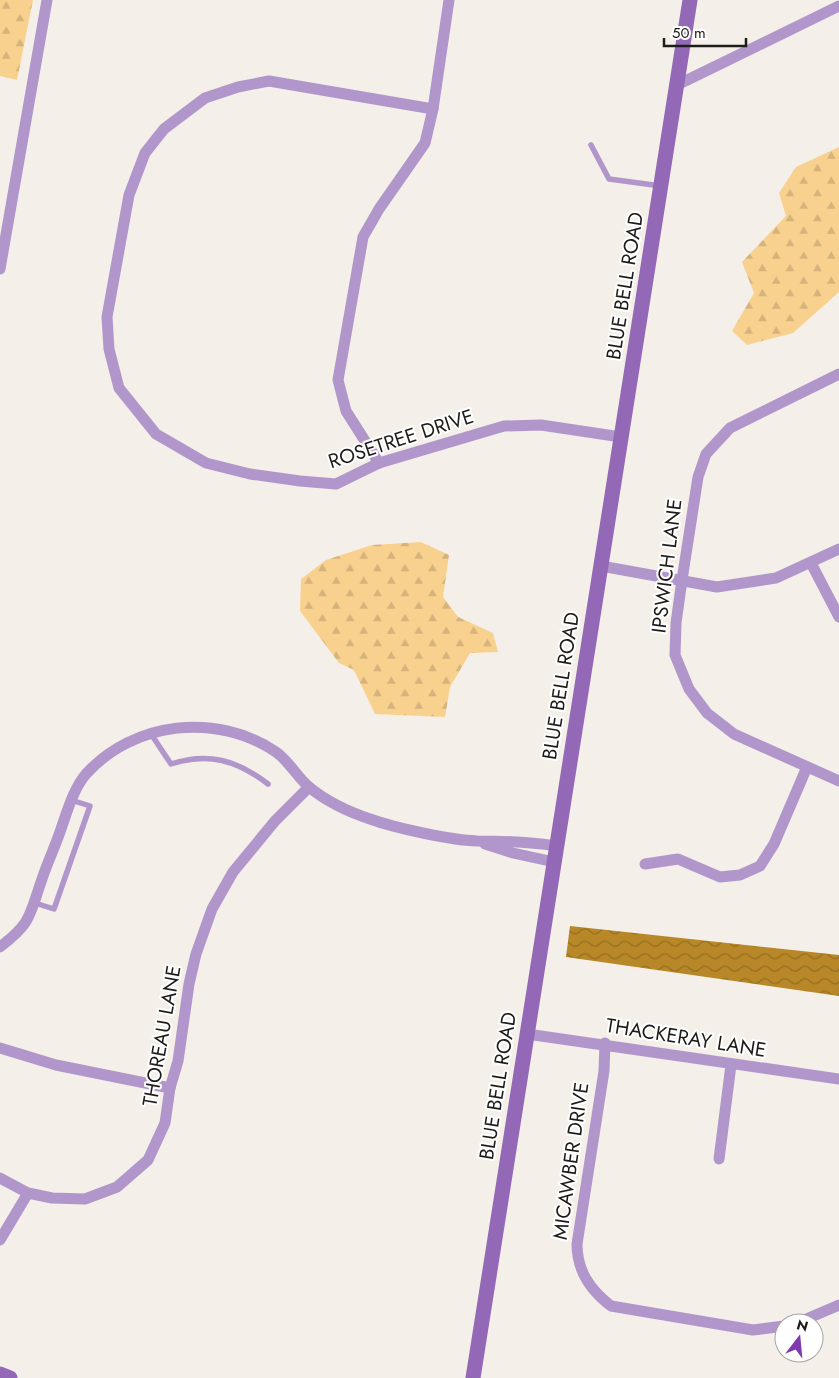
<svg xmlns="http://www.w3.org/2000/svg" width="839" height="1378" viewBox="0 0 839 1378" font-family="Jost,sans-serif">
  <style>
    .forest { fill: url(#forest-firs) }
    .water { fill: url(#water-waves) }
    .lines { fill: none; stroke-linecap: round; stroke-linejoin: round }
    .lane { stroke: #b196cb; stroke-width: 5.5 }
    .street { stroke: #b196cb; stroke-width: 11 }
    .secondary { stroke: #9368b7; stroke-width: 15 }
    .labels { text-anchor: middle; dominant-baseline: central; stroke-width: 4; stroke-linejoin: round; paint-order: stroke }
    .street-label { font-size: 20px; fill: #1e1c1a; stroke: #fff }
  </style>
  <defs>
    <pattern id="forest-firs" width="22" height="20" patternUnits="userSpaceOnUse" patternTransform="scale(1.25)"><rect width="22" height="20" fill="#f9d18f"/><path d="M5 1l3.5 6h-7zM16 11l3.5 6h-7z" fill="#d5b37b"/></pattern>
    <pattern id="water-waves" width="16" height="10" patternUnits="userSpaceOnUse" patternTransform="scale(1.25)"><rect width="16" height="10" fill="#b88727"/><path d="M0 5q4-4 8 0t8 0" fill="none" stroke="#956e21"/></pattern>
  </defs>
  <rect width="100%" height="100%" fill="#f4efe8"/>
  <g class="forest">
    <polygon points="0,0 33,0 17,80 0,76"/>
    <polygon points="839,147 839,292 793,333 747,345 732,331 754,293 742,262 786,216 779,193 796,167"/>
    <polygon points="421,542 449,555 443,597 458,617 493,633 498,652 470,653 450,687 445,717 375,714 354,670 339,663 300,611 301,579 326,560 372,545"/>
  </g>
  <polygon class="water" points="570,926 839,955 839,996 566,957"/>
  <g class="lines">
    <g class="lane">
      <polyline points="591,145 609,179 661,186"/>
      <path d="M 151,734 L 171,764 C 208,752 237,760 268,784"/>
      <polyline points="35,903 54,909 90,806 71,800"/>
    </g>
    <g class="street">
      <polyline points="677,85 839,6"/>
      <polyline points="433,109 269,81 238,87 205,98 164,129 145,153 129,195 107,317 109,349 119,388 156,434 206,463 250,474 300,481 336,484 379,463 504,426 541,425 621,437"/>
      <polyline points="0,269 47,0"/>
      <polyline points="839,374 730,428 706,454 698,477 682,580 676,623 675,655 689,689 707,713 734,734 839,781"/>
      <polyline points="379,463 346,411 338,380 363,237 379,209 425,143 433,109 449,0"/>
      <polyline points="811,563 839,617"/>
      <polyline points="601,566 717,587 776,578 839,549"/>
      <polyline points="485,844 513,853 554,862"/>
      <polyline points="645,864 678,859 720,877 740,875 760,866 774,844 807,767"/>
      <path d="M 0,947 C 31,923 29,917 41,882 C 47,863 56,845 62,826 C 68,809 74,788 86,774 C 134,721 217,712 276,752 C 289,761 297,777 309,787 C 326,801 349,812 370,819 C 395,828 450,840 477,841 C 504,841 530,842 556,846"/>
      <polyline points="527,1034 839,1079"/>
      <path d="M 605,1043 L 604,1071 L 577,1244 C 577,1271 590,1290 611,1306 L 753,1330 L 784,1326"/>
      <polyline points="0,1048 56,1065 170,1088"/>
      <polyline points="719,1159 731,1065"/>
      <polyline points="0,1178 28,1193 52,1198 85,1199 117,1187 148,1160 165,1123 170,1088 178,1061 189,984 196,954 212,909 233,872 275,821 309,787"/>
      <polyline points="0,1240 28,1193"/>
      <polyline points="797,1323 839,1305"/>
    </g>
    <g class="secondary">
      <polyline points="0,1374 10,1378"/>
      <polyline points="473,1378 690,0"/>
    </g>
  </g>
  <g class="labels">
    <g class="street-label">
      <text transform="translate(625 286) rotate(-81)">BLUE BELL ROAD</text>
      <text transform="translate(401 439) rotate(-18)">ROSETREE DRIVE</text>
      <text transform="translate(667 566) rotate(-83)">IPSWICH LANE</text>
      <text transform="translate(561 686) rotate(-81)">BLUE BELL ROAD</text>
      <text transform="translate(162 1036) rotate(-80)">THOREAU LANE</text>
      <text transform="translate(686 1038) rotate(9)">THACKERAY LANE</text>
      <text transform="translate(498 1086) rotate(-81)">BLUE BELL ROAD</text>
      <text transform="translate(571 1161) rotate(-82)">MICAWBER DRIVE</text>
    </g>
  </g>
  <g transform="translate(799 1338) rotate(16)"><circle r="24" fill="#ffffff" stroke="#a5a4a3"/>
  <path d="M0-4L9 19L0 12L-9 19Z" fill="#7e3aae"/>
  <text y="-8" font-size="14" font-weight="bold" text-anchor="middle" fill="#1e1c1a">N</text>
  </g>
  <path d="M664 38v8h82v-8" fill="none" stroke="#1e1c1a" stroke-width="2.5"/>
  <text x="672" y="38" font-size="15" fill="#1e1c1a" stroke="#ffffff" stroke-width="4" paint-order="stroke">50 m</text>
</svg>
